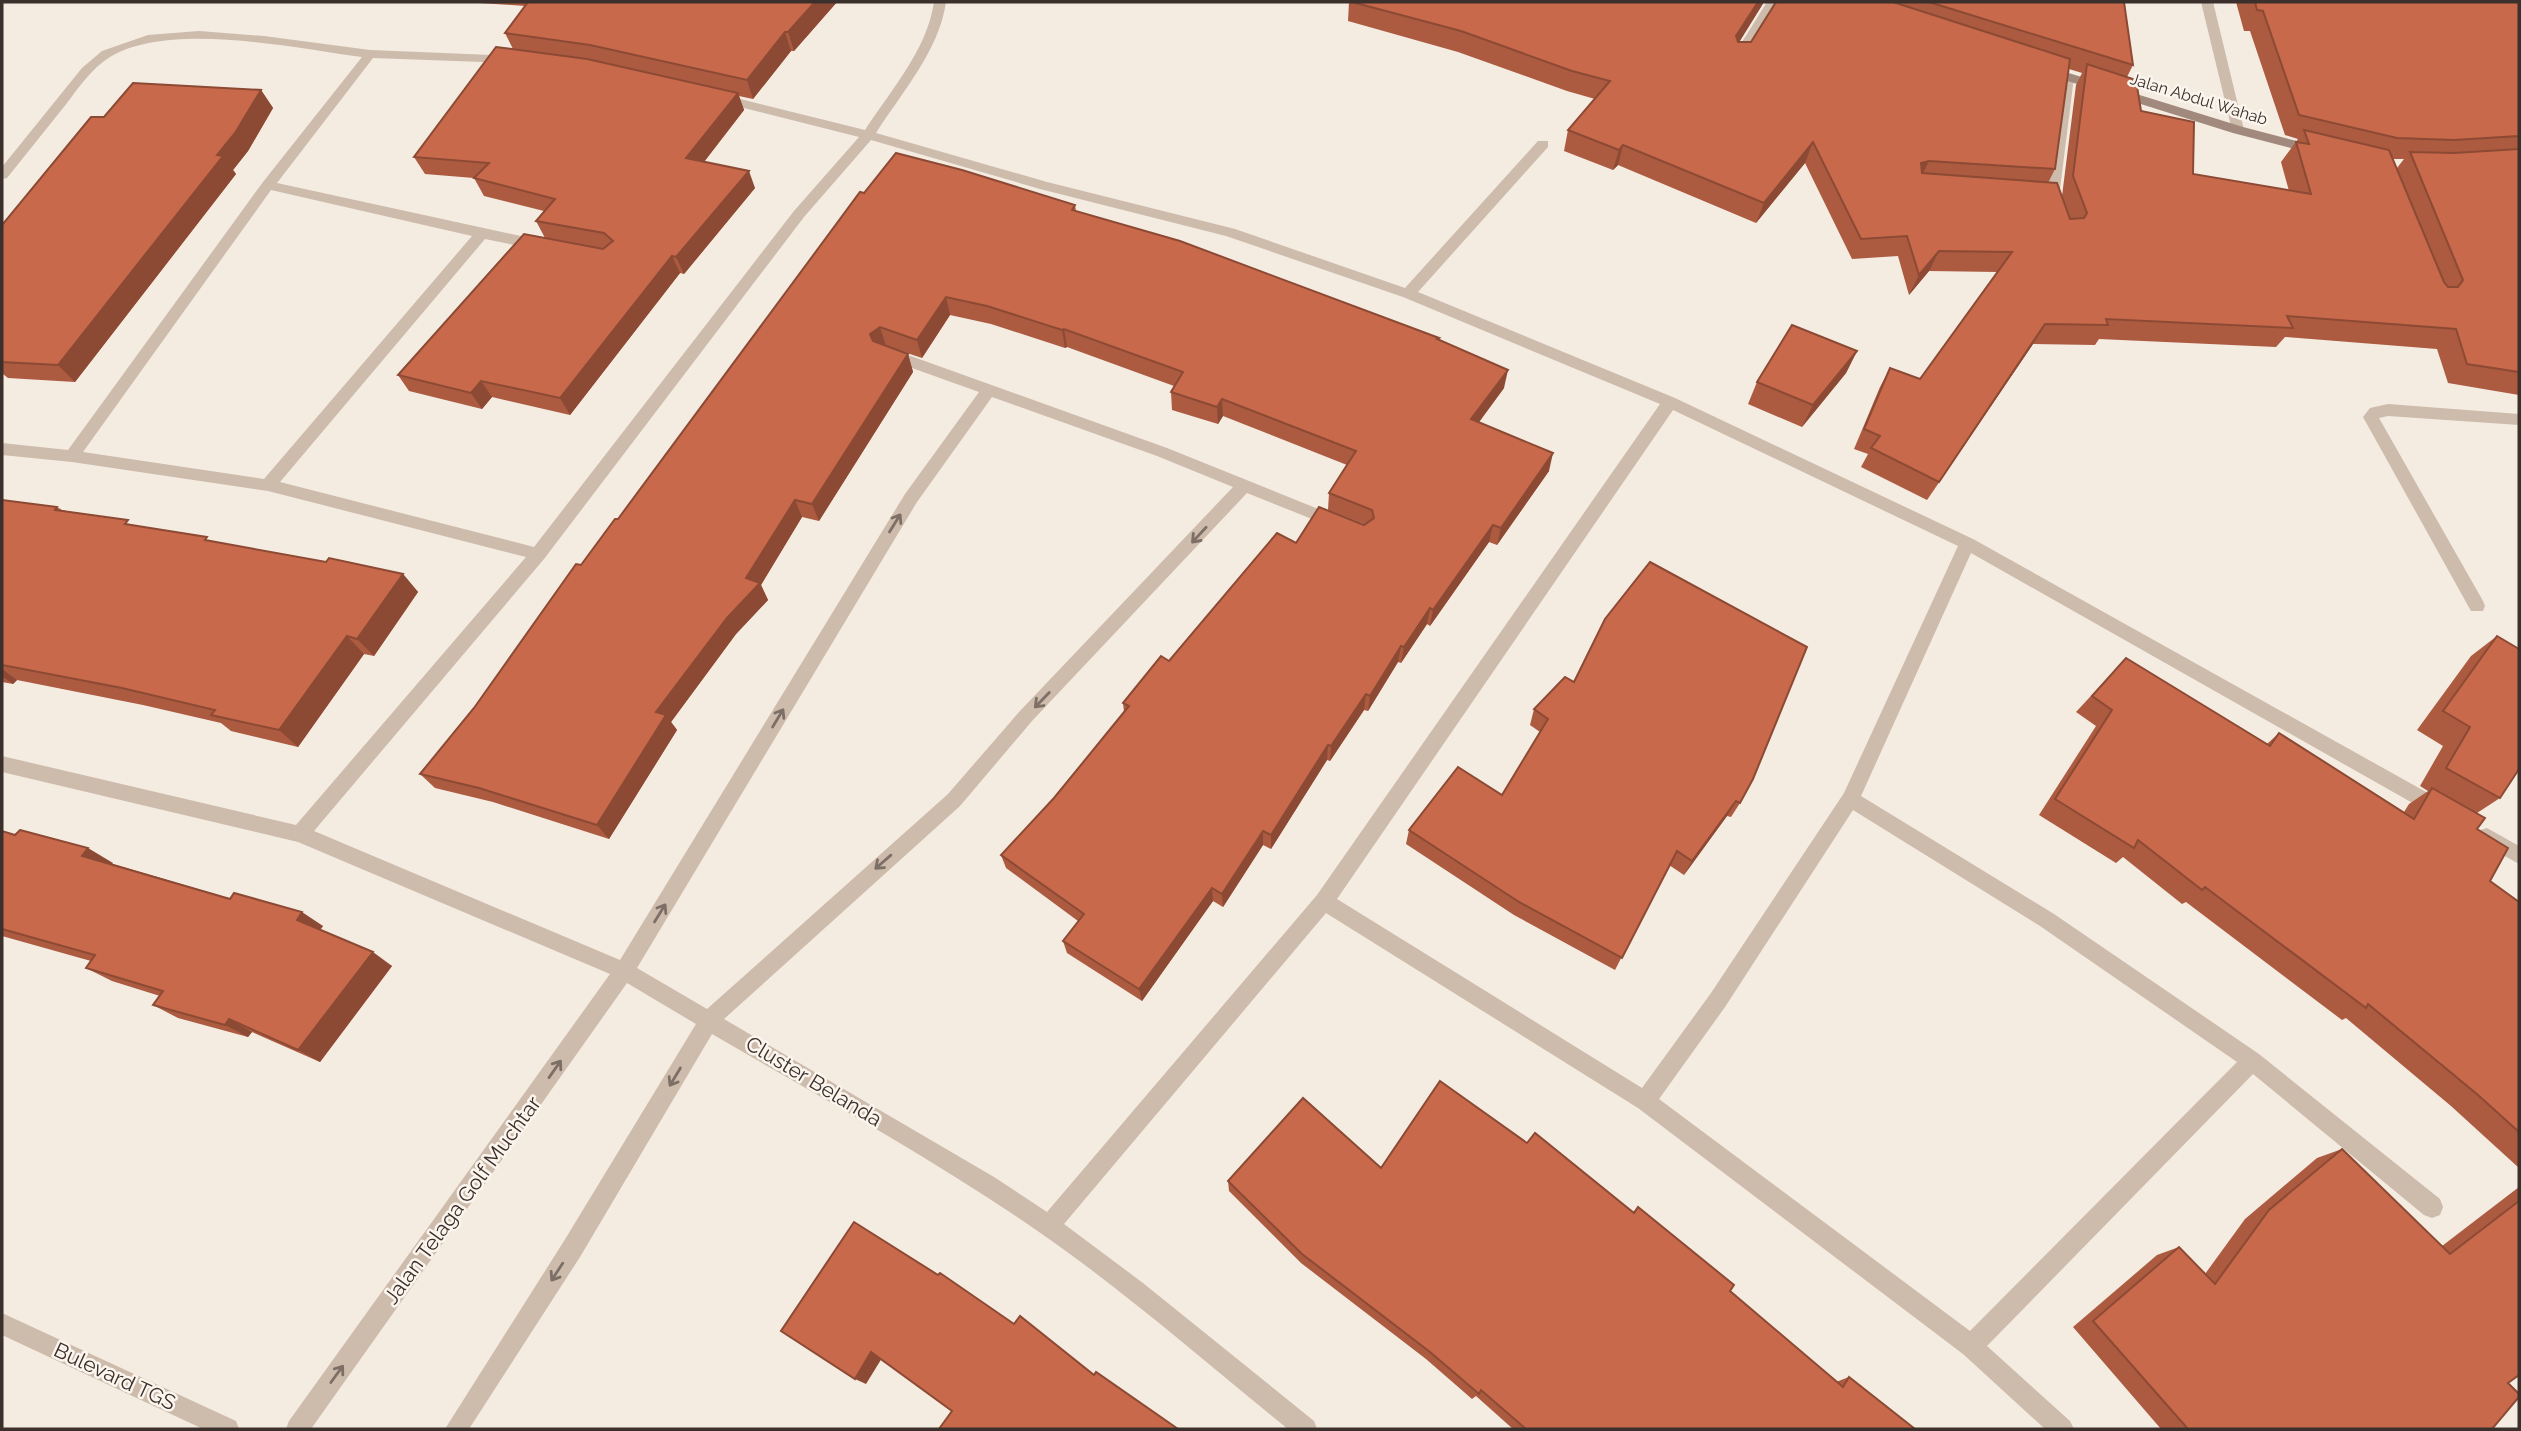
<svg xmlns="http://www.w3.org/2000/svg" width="2521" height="1431" viewBox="0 0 2521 1431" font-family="Raleway,sans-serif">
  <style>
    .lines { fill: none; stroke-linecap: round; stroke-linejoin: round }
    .street { fill: #cdbbac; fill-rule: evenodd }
    .secondary { fill: #a18a7d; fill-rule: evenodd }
    .wall { fill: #ac5a40; fill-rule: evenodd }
    .shaded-wall { fill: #8c4a34 }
    .building { fill: #c8694b; stroke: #8c4a34; stroke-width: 2 }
    .oneway { stroke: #7d6f65 }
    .labels { text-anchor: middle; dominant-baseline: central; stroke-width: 5; stroke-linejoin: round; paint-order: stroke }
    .far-street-label { font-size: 16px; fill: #3b302b; stroke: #fbf5ee }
    .near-street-label { font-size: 21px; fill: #3b302b; stroke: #fbf5ee }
  </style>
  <rect width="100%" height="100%" fill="#f4ebe1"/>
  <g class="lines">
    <g class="street">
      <path d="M 934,2 L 946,2 C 939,51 902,92 876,133 L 1047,182 L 1235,229 L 1405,288 L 1538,141 L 1548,141 L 1548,147 L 1418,292 L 1675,398 L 1973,539 L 2444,802 L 2447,808 L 2444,814 L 2438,816 L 2432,814 L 1971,553 L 1861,796 L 2054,914 L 2259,1054 L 2440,1199 L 2443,1207 L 2440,1215 L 2432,1218 L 2424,1215 L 2253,1074 L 1987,1346 L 2070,1421 L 2074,1429 L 2045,1429 L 1963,1354 L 1638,1108 L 1326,913 L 1064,1224 L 1143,1283 L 1314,1421 L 1317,1429 L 1288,1429 C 1206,1363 1126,1292 1039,1232 C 934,1159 822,1098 712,1034 L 580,1257 L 469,1429 L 445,1429 L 564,1241 L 696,1024 L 627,983 L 311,1429 L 286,1429 L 289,1421 L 610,974 L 298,842 L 2,772 L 2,756 L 296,825 L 526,557 L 268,491 L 72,462 L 2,455 L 2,443 L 68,450 L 263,182 L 362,57 C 294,48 170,21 110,57 C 92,68 79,87 67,103 C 47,128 27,153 7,178 L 2,179 L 2,167 L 82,68 L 102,51 L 148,35 L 199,31 L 264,36 L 370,50 L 514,56 L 514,62 L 510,63 L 373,58 L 277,183 L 539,240 L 546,245 L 539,250 L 485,239 L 280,482 L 534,547 L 794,211 L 859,137 L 716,101 L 716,95 L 720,94 L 865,130 C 891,90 927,50 934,2 ZM 871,140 L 1040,189 L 1226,236 L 1403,297 L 1660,404 L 1317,895 L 1047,1212 L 994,1177 L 724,1019 L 960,806 L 1032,721 L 1247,493 L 1337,529 L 1345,523 L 1343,519 L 1167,448 L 894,350 L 884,350 L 882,354 L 884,358 L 979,392 L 905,494 L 620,960 L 314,831 L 544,559 L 804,217 ZM 271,190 L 472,236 L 264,479 L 83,452 ZM 992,397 L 1157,456 L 1233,487 L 1020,711 L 948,794 L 707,1009 L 637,968 L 917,502 ZM 1673,410 L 1958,546 L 1844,793 L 1711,993 L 1642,1088 L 1337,899 ZM 1853,810 L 2040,926 L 2237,1062 L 1970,1331 L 1659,1099 L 1725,1007 Z"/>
      <polygon points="1767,2 1779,2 1742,61 1734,61 1732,58"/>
      <polygon points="2201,2 2213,2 2244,130 2243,133 2238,134 2232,130"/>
      <polygon points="2068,73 2074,77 2059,197 2062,205 2055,209 2050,208 2045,197 2062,77"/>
      <polygon points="2388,404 2519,414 2519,425 2388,416 2379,418 2483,601 2485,606 2483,611 2471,611 2363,417 2370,408"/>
      <polygon points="2487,828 2519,846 2519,864 2480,842 2478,836 2480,830"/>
      <polygon points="2,1313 236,1421 239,1429 203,1429 2,1335"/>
    </g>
    <polygon class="secondary" points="2046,66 2243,127 2319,147 2321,150 2314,154 2233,133 2042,73 2042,67"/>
  </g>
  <g class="wall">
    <polygon points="465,2 837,2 794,51 791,51 753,99 739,96 744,110 704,162 755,188 684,274 680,273 570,415 492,397 482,409 409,391 398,375 545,238 536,221 544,211 484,196 474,178 425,174 414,157 513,49 505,33 525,6"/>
    <path d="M 1349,2 L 1764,2 L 1739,42 L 1751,42 L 1776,2 L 2124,2 L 2133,65 L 2127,77 L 2141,111 L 2193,174 L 2289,191 L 2281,162 L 2298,139 L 2285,135 L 2250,31 L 2244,31 L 2236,2 L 2519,2 L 2519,395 L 2448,383 L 2437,349 L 2285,337 L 2276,347 L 2099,339 L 2095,345 L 2033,344 L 1927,500 L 1861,467 L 1868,454 L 1854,449 L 1880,387 L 1890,368 L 1920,379 L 1998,272 L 1929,271 L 1909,295 L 1898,256 L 1852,259 L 1805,163 L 1756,223 L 1618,165 L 1613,170 L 1564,151 L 1568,130 L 1595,99 L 1567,91 L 1458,52 L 1348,21 ZM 2069,69 L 2082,73 L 2076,85 L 2062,196 L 2048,183 L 2055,169 ZM 2393,159 L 2404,159 L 2397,168 Z"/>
    <polygon points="261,90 273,108 248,151 233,170 236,174 75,382 8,378 3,374 2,374 2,225 104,117"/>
    <polygon points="864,193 1075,205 1076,211 1439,338 1438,340 1504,388 1479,422 1549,471 1497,545 1489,542 1430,626 1427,624 1401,663 1398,662 1368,711 1364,710 1330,761 1327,760 1271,849 1263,845 1223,907 1213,901 1142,1001 1067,953 1063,941 1078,921 1006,868 1001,855 1054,798 1124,712 1123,703 1296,543 1364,524 1328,510 1329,493 1347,465 1223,416 1218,424 1172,410 1171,392 1174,386 1067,347 1065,348 991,324 950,315 922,358 886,346 908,354 913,372 819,521 802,517 761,585 768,600 736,634 671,722 677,730 609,839 493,802 435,788 420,774 474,708 581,565 618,519"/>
    <polygon points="1857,351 1846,373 1802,427 1748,404 1757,382"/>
    <polygon points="2,500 57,507 62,510 211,541 326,562 403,574 418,592 374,656 364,654 298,747 231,731 221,723 143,705 17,680 13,684 2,682"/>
    <polygon points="2497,636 2500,798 2477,813 2477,829 2490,881 2519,902 2519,1168 2451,1106 2346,1018 2342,1020 2186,902 2182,904 2123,857 2116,863 2039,815 2096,726 2076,712 2126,658 2267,744 2279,733 2404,812 2409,804 2428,791 2420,786 2443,746 2417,730 2471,656"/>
    <polygon points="1534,709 1740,803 1731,817 1727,816 1684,875 1669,865 1615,970 1514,915 1406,844 1409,830 1502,795 1540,732 1530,725"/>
    <polygon points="2,831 323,926 320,930 392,966 320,1062 252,1032 248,1037 178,1018 153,1005 160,996 112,981 86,968 91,961 2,936"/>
    <polygon points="1527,1143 1633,1212 1638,1207 1730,1291 1836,1382 1849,1377 1915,1429 1513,1429 1476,1396 1472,1399 1426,1359 1301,1263 1229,1191 1228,1181 1381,1168"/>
    <polygon points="2342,1149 2442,1246 2519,1187 2519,1375 2508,1383 2492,1429 2161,1429 2073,1327 2157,1255 2179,1247 2205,1274 2245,1219 2317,1158"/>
  </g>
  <g class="shaded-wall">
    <polygon points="815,2 837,2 794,51 788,32"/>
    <polygon points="1758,2 1764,2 1730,57 1736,36"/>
    <polygon points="785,32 791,51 753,99 747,80"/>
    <polygon points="261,90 273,108 248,151 233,170 236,174 75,382 58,365 217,155"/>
    <polygon points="738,93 744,110 693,176 686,158"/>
    <polygon points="1813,142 1805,163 1756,223 1764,203"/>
    <polygon points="1623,145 1618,165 1613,170 1619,150"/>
    <polygon points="1929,161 1919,181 1921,163"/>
    <polygon points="749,171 755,188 684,274 676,257"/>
    <polygon points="1939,251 1929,271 1909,295 1919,275"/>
    <polygon points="672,256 680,273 570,415 560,398"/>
    <polygon points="946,297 950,315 922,358 917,340"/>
    <polygon points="2045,324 2033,344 1927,500 1939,482"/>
    <polygon points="880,327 886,346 875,352 870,334"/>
    <polygon points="1064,329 1067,347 1065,348 1062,330"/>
    <polygon points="1857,351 1846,373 1802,427 1813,405"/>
    <polygon points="908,354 913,372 819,521 812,504"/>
    <polygon points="1508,370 1504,388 1468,437 1471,419"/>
    <polygon points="481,381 492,397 482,409 471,393"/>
    <polygon points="1222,399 1223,416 1218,424 1217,407"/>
    <polygon points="1553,453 1549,471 1497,545 1501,528"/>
    <polygon points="795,500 802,517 761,585 768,600 736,634 671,722 677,730 609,839 597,825 656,712 727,618 746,578"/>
    <polygon points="1493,525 1489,542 1430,626 1433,610"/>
    <polygon points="403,574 418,592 374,656 357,639"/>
    <polygon points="1430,608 1427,624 1401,663 1404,647"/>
    <polygon points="347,636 364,654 298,747 279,730"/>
    <polygon points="1401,646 1398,662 1368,711 1370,696"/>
    <polygon points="2,669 17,680 13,684 2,676"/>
    <polygon points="1366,694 1364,710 1330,761 1331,746"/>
    <polygon points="1328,745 1327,760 1271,849 1271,835"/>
    <polygon points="1736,801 1727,816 1684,875 1692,861"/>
    <polygon points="1263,831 1263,845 1223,907 1222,894"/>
    <polygon points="88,848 113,863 107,871 82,856"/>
    <polygon points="1212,888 1213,901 1142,1001 1139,989"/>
    <polygon points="302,912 323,926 317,934 297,920"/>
    <polygon points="373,952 392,966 320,1062 298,1050"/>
    <polygon points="229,1019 252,1032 248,1037 225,1025"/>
    <polygon points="871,1352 882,1358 866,1384 855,1379"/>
  </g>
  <g class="building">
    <polygon points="528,2 815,2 788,32 785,32 747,80 590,45 505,33"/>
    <polygon points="1352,2 1758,2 1736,36 1738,42 1751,42 1776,2 1893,2 2070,59 2055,169 1929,161 1921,163 1922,173 2057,183 2070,219 2084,218 2087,213 2073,176 2087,64 2136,80 2141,111 2194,122 2193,174 2311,194 2296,142 2309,144 2304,130 2389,150 2444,282 2448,287 2458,287 2463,280 2410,152 2454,153 2519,149 2519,372 2467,364 2456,329 2287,316 2293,328 2106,319 2108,325 2045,324 1939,482 1871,448 1880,436 1864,429 1890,368 1920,379 2012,252 1939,251 1919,275 1907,236 1861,239 1813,142 1764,203 1623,145 1619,150 1568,130 1610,81 1572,71 1461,31"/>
    <polygon points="1929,2 2124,2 2133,65"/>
    <polygon points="2255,2 2519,2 2519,136 2454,140 2397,138 2299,115 2263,11 2257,10"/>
    <polygon points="496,47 587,59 738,93 686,158 749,171 676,257 672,256 560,398 481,381 471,393 398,375 524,234 603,249 613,241 604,233 536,221 555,199 474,178 489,163 414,157"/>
    <polygon points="133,83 261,90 235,133 217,155 223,156 58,365 2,362 2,225 91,117 104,117"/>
    <polygon points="896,153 962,170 1075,205 1072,210 1180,241 1439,338 1437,339 1508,370 1471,419 1553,453 1501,528 1493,525 1433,610 1430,608 1404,647 1401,646 1370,696 1366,694 1331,746 1328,745 1271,835 1263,831 1222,894 1212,888 1139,989 1063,941 1084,914 1001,855 1054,798 1129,706 1123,703 1161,656 1169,661 1277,533 1296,543 1319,507 1364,525 1374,518 1372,510 1329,493 1356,451 1222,399 1217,407 1171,392 1183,372 1064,329 1062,330 987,306 946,297 917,340 880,327 870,334 873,341 908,354 812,504 795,500 746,578 760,583 727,618 656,712 666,715 597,825 479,788 420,774 474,708 576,564 581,565 615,519 618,519 860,192 864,193"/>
    <polygon points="1792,325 1857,351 1813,405 1757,382"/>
    <polygon points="2,500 57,507 55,510 128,520 125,524 207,537 205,540 326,562 329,558 403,574 357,639 347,636 279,730 211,715 215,710 122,688 2,665"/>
    <polygon points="1650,562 1807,647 1753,779 1740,803 1736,801 1692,861 1677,851 1622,958 1519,902 1409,830 1458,767 1502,795 1548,719 1534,709 1565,677 1574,682 1605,619"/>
    <polygon points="2497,636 2519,649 2519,769 2500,798 2446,768 2470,727 2443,711"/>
    <polygon points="2126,658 2270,746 2279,733 2414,819 2432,788 2485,818 2477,829 2508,848 2490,881 2519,902 2519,1132 2478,1095 2368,1004 2366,1008 2205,887 2202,890 2138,840 2134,848 2055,799 2112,710 2092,696"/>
    <polygon points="20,830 88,848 82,856 230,899 234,893 302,912 297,920 373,952 298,1050 229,1019 225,1025 153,1005 163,991 86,968 95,955 2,929 2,831 15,835"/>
    <polygon points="1440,1081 1527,1143 1535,1133 1634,1213 1638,1207 1734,1285 1730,1291 1843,1387 1849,1377 1915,1429 1526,1429 1481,1390 1479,1394 1430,1352 1302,1254 1228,1181 1303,1098 1381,1168"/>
    <polygon points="2342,1149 2450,1254 2519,1201 2519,1375 2508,1383 2519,1394 2519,1397 2492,1429 2188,1429 2093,1321 2179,1247 2215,1284 2269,1210"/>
    <polygon points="854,1222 938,1275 940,1273 1014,1324 1020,1316 1094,1375 1096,1372 1178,1429 939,1429 952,1411 871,1352 855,1379 781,1331"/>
  </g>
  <defs><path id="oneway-shaft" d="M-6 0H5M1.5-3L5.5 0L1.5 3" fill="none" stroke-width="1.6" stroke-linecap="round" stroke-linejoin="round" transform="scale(1.75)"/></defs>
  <g class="oneway">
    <use href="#oneway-shaft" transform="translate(895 523) rotate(-58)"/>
    <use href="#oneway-shaft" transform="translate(1199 535) rotate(133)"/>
    <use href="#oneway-shaft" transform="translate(1042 700) rotate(134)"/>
    <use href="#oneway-shaft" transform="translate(778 718) rotate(-59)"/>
    <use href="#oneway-shaft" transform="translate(883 862) rotate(139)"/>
    <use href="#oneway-shaft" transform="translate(660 913) rotate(-58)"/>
    <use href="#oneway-shaft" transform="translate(555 1069) rotate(-55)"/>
    <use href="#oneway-shaft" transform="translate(675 1077) rotate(121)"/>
    <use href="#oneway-shaft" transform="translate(557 1272) rotate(123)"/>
    <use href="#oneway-shaft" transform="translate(337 1374) rotate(-54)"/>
  </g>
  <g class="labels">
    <g class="far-street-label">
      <text transform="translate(2199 99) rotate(17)">Jalan Abdul Wahab</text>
    </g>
    <g class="near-street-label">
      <text transform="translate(814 1081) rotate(31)">Cluster Belanda</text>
      <text transform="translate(462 1200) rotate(-54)">Jalan Telaga Golf Muchtar</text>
      <text transform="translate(115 1376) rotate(25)">Bulevard TGS</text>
    </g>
  </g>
  <rect width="2521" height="1431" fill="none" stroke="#3b302b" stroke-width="7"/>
</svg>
